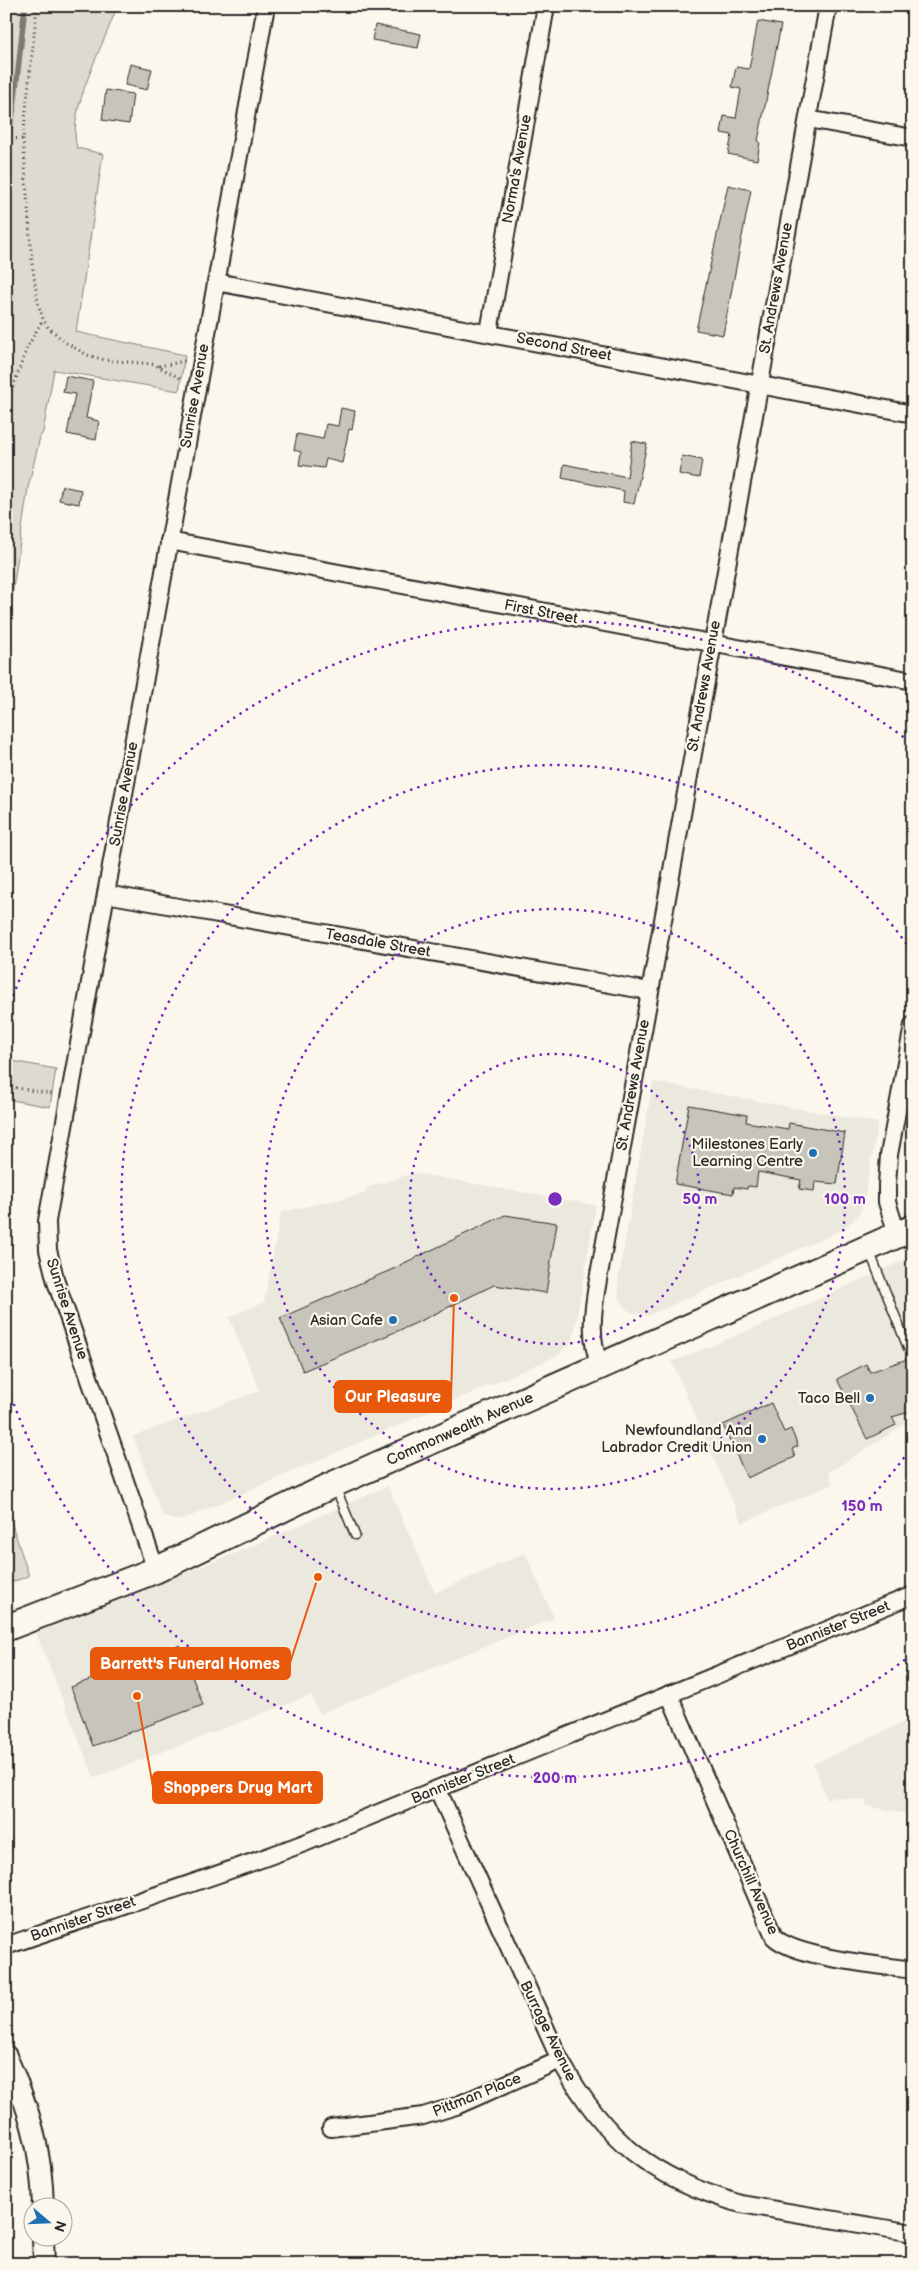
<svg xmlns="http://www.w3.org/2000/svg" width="919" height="2270" viewBox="0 0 919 2270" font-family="'Balsamiq Sans',sans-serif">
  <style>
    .built { fill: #ebe8de }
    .green { fill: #dddad0; stroke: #84827e }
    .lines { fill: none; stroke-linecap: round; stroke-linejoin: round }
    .stream { stroke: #7b7a75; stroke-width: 5.5 }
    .building { fill: #c7c4bc; stroke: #2b2b2b }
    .service-casing { stroke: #2b2b2b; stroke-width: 11 }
    .minor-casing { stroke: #2b2b2b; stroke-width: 20 }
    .tertiary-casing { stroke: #2b2b2b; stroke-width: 24 }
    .primary-casing { stroke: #2b2b2b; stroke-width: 29 }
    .path { stroke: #2b2b2b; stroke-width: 3; stroke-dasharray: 1 4; stroke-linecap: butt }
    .service { stroke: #fbf7ec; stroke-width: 8 }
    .minor { stroke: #fbf7ec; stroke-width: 16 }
    .tertiary { stroke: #fbf7ec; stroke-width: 20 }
    .primary { stroke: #fbf7ec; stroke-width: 25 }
    .ring { fill: none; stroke: #7b2cbf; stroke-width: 2.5; stroke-dasharray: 2.5 5 }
    .poi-dot { fill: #1f6fb2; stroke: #fbf7ec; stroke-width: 2 }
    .labels { text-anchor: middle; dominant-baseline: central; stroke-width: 4.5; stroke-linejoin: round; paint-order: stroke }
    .street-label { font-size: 15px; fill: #2b2b2b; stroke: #fbf7ec }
    .poi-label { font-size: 15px; fill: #2b2b2b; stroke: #fbf7ec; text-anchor: end }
    .centre { fill: #7b2cbf; stroke: #fbf7ec; stroke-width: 2.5 }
    .ring-label { font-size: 15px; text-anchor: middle; font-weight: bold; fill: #7b2cbf; stroke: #fbf7ec; stroke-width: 4.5; stroke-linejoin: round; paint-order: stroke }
    .leader { fill: none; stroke: #e8590c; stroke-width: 2 }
    .callout-dot { fill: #e8590c; stroke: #fbf7ec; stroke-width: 2 }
    .callout { fill: #e8590c; stroke: #e8590c; stroke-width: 2 }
    .callout-label { font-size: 16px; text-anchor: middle; font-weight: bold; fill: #fff }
  </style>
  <rect width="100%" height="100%" fill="#fbf7ec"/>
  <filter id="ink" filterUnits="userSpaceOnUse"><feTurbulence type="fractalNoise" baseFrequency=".02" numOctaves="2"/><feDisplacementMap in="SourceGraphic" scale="10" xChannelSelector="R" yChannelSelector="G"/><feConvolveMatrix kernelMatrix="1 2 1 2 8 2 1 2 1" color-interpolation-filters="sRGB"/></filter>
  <g filter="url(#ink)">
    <g class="built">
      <polygon points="653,1082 878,1123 863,1205 858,1216 842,1230 649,1315 633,1313 626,1309 619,1297 618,1281"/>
      <polygon points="913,1098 913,1175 909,1169 907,1153 909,1121"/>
      <polygon points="414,1173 596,1205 575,1329 569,1347 566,1346 561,1353 554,1357 182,1520 170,1519 162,1515 133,1436 260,1391 229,1317 264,1302 281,1212 364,1194 368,1187"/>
      <polygon points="913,1256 913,1418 887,1436 828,1473 833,1484 742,1523 672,1362 757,1327"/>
      <polygon points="388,1486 435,1593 525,1553 554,1618 320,1714 311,1695 94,1778 36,1633 248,1548"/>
      <polygon points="913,1718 913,1815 866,1806 866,1801 833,1797 827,1799 813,1764"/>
    </g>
    <g class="green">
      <path d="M 6,6 L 117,6 C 105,44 66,110 77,148 L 103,154 L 76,332 L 185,355 L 179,391 L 54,370 L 43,432 L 40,437 L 28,488 L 6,636 Z"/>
      <polygon points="6,1060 56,1069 50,1107 6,1099"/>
      <polygon points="6,1506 29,1576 6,1584"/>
    </g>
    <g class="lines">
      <polyline class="stream" points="6,149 14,107 25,6"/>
    </g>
    <g class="building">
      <polygon points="758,21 781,25 758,141 760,142 757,160 728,154 732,135 721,133 724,116 736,118 741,89 732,87 736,67 749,69"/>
      <polygon points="375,25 421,34 418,48 372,40"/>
      <polygon points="130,64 152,69 147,90 125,85"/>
      <polygon points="106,90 133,94 129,124 102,120"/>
      <polygon points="728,185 751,190 723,335 696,330"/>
      <polygon points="66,376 93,381 86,418 99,421 96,440 67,434 75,394 63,392"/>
      <polygon points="341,408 355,411 352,430 349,429 342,463 326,459 324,468 299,465 301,452 294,450 297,434 323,439 326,424 338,426"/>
      <polygon points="632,441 647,444 634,504 623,502 624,491 562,478 564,464 627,477"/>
      <polygon points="682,456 702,460 699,478 679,474"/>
      <polygon points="62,486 81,490 79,504 59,500"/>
      <polygon points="689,1105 747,1115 746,1122 788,1129 789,1123 845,1133 837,1184 815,1182 814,1191 799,1189 801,1180 758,1172 756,1187 748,1186 747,1189 734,1187 733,1194 675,1184"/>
      <polygon points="505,1215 557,1223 546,1293 494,1285 414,1324 303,1371 280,1318 400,1266 400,1265"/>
      <polygon points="913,1357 913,1411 892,1417 896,1425 867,1439 837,1379 866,1364 870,1372"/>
      <polygon points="771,1403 784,1432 791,1429 798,1446 792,1449 795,1457 747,1478 723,1425"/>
      <polygon points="180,1645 203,1705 93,1746 71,1687"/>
    </g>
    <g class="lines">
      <defs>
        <g id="service">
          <polyline points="869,1250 908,1348 913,1346"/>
          <polyline points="335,1486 355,1535"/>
        </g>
        <g id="minor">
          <polyline points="808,119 913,138"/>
          <polyline points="216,282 913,414"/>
          <polyline points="489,332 546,6"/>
          <polyline points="169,541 913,681"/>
          <polyline points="106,894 649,991"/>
          <polyline points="897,1234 887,1202 887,1185 889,1155 913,1025"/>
          <path d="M 601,1367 C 588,1340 593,1308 598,1280 L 828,6"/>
          <polyline points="156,1570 56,1282 48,1250 47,1221 266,6"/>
          <path d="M 669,1694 L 774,1937 C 796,1958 880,1965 913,1970"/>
          <path d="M 438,1790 L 560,2060 C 605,2141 651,2178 741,2204 L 913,2233"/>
          <path d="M 6,1946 C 106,1911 208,1880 307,1842 L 913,1595"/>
          <polyline points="331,2128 423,2116 456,2106 560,2060"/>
        </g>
        <g id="tertiary">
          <path d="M 6,2056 C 29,2108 42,2149 43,2208"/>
          <polyline points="43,2238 44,2264"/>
        </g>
        <polyline id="primary" points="6,1628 156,1570 334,1484 913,1228"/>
      </defs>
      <use href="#service" class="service-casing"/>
      <use href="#minor" class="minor-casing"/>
      <use href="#tertiary" class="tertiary-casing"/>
      <use href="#primary" class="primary-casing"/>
      <g class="path">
        <polyline points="6,138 23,139 37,6"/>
        <polyline points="23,139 32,263 38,303 43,319 48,327 65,342 87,355 105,360 153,364 182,379"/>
        <polyline points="159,366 185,361"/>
        <polyline points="6,406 27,348 43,319"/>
        <polyline points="6,1086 52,1094"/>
      </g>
      <use href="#service" class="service"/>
      <use href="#minor" class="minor"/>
      <use href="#tertiary" class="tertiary"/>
      <use href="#primary" class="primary"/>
    </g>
  </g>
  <g class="ring">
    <circle cx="555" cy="1199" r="145"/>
    <circle cx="555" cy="1199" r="290"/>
    <path d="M913 1445A434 434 0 1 1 913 953"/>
    <path d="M911 1655A579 579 0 0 1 8 1388M8 1010A579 579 0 0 1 911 743"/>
  </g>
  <g class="poi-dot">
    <circle cx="813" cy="1153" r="5"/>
    <circle cx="393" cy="1320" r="5"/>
    <circle cx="870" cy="1398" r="5"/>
    <circle cx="762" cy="1439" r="5"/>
  </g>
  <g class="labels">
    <g class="street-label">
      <text transform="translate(517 169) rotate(-80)">Norma's Avenue</text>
      <text transform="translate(776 288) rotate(-80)">St. Andrews Avenue</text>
      <text transform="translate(564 347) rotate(11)">Second Street</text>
      <text transform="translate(195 396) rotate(-80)">Sunrise Avenue</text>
      <text transform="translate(541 612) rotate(11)">First Street</text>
      <text transform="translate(704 686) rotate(-80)">St. Andrews Avenue</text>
      <text transform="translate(124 794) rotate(-80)">Sunrise Avenue</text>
      <text transform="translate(378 943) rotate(10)">Teasdale Street</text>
      <text transform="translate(633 1085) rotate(-80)">St. Andrews Avenue</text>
      <text transform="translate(67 1309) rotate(72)">Sunrise Avenue</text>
      <text transform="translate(460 1429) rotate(-24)">Commonwealth Avenue</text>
      <text transform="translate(838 1626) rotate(-22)">Bannister Street</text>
      <text transform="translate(463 1779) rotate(-22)">Bannister Street</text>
      <text transform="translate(751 1882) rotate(66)">Churchill Avenue</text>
      <text transform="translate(83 1919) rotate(-19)">Bannister Street</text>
      <text transform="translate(548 2031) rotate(64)">Burrage Avenue</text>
      <text transform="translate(477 2095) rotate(-22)">Pittman Place</text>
    </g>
    <g class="poi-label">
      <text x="803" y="1144">Milestones Early<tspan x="803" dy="17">Learning Centre</tspan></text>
      <text x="383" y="1320">Asian Cafe</text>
      <text x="860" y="1398">Taco Bell</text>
      <text x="752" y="1430">Newfoundland And<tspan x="752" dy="17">Labrador Credit Union</tspan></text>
    </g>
  </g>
  <circle cx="555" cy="1199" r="8" class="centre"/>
  <g class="ring-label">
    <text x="700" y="1204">50 m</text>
    <text x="845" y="1204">100 m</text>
    <text x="862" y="1511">150 m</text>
    <text x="555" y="1783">200 m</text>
  </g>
  <path class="leader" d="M454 1298L451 1397M318 1577L290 1663M137 1696L153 1787"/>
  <g class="callout-dot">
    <circle cx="454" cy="1298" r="5"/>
    <circle cx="318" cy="1577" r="5"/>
    <circle cx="137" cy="1696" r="5"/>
  </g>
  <g class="callout">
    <rect x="335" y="1381" width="116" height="31" rx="5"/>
    <rect x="91" y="1648" width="199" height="31" rx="5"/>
    <rect x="153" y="1772" width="169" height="31" rx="5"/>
  </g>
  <g class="callout-label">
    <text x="393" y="1402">Our Pleasure</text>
    <text x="190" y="1669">Barrett's Funeral Homes</text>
    <text x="238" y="1793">Shoppers Drug Mart</text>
  </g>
  <rect width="919" height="2270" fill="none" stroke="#fbf7ec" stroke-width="25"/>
  <rect x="12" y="12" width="894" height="2245" fill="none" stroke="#2b2b2b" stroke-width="2" filter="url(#ink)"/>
  <g transform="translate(48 2222) rotate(109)"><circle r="24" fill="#fbf7ec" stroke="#a8a59f"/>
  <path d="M0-4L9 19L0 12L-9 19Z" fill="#1f6fb2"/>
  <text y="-8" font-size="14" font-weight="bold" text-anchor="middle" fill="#2b2b2b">N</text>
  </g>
</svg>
